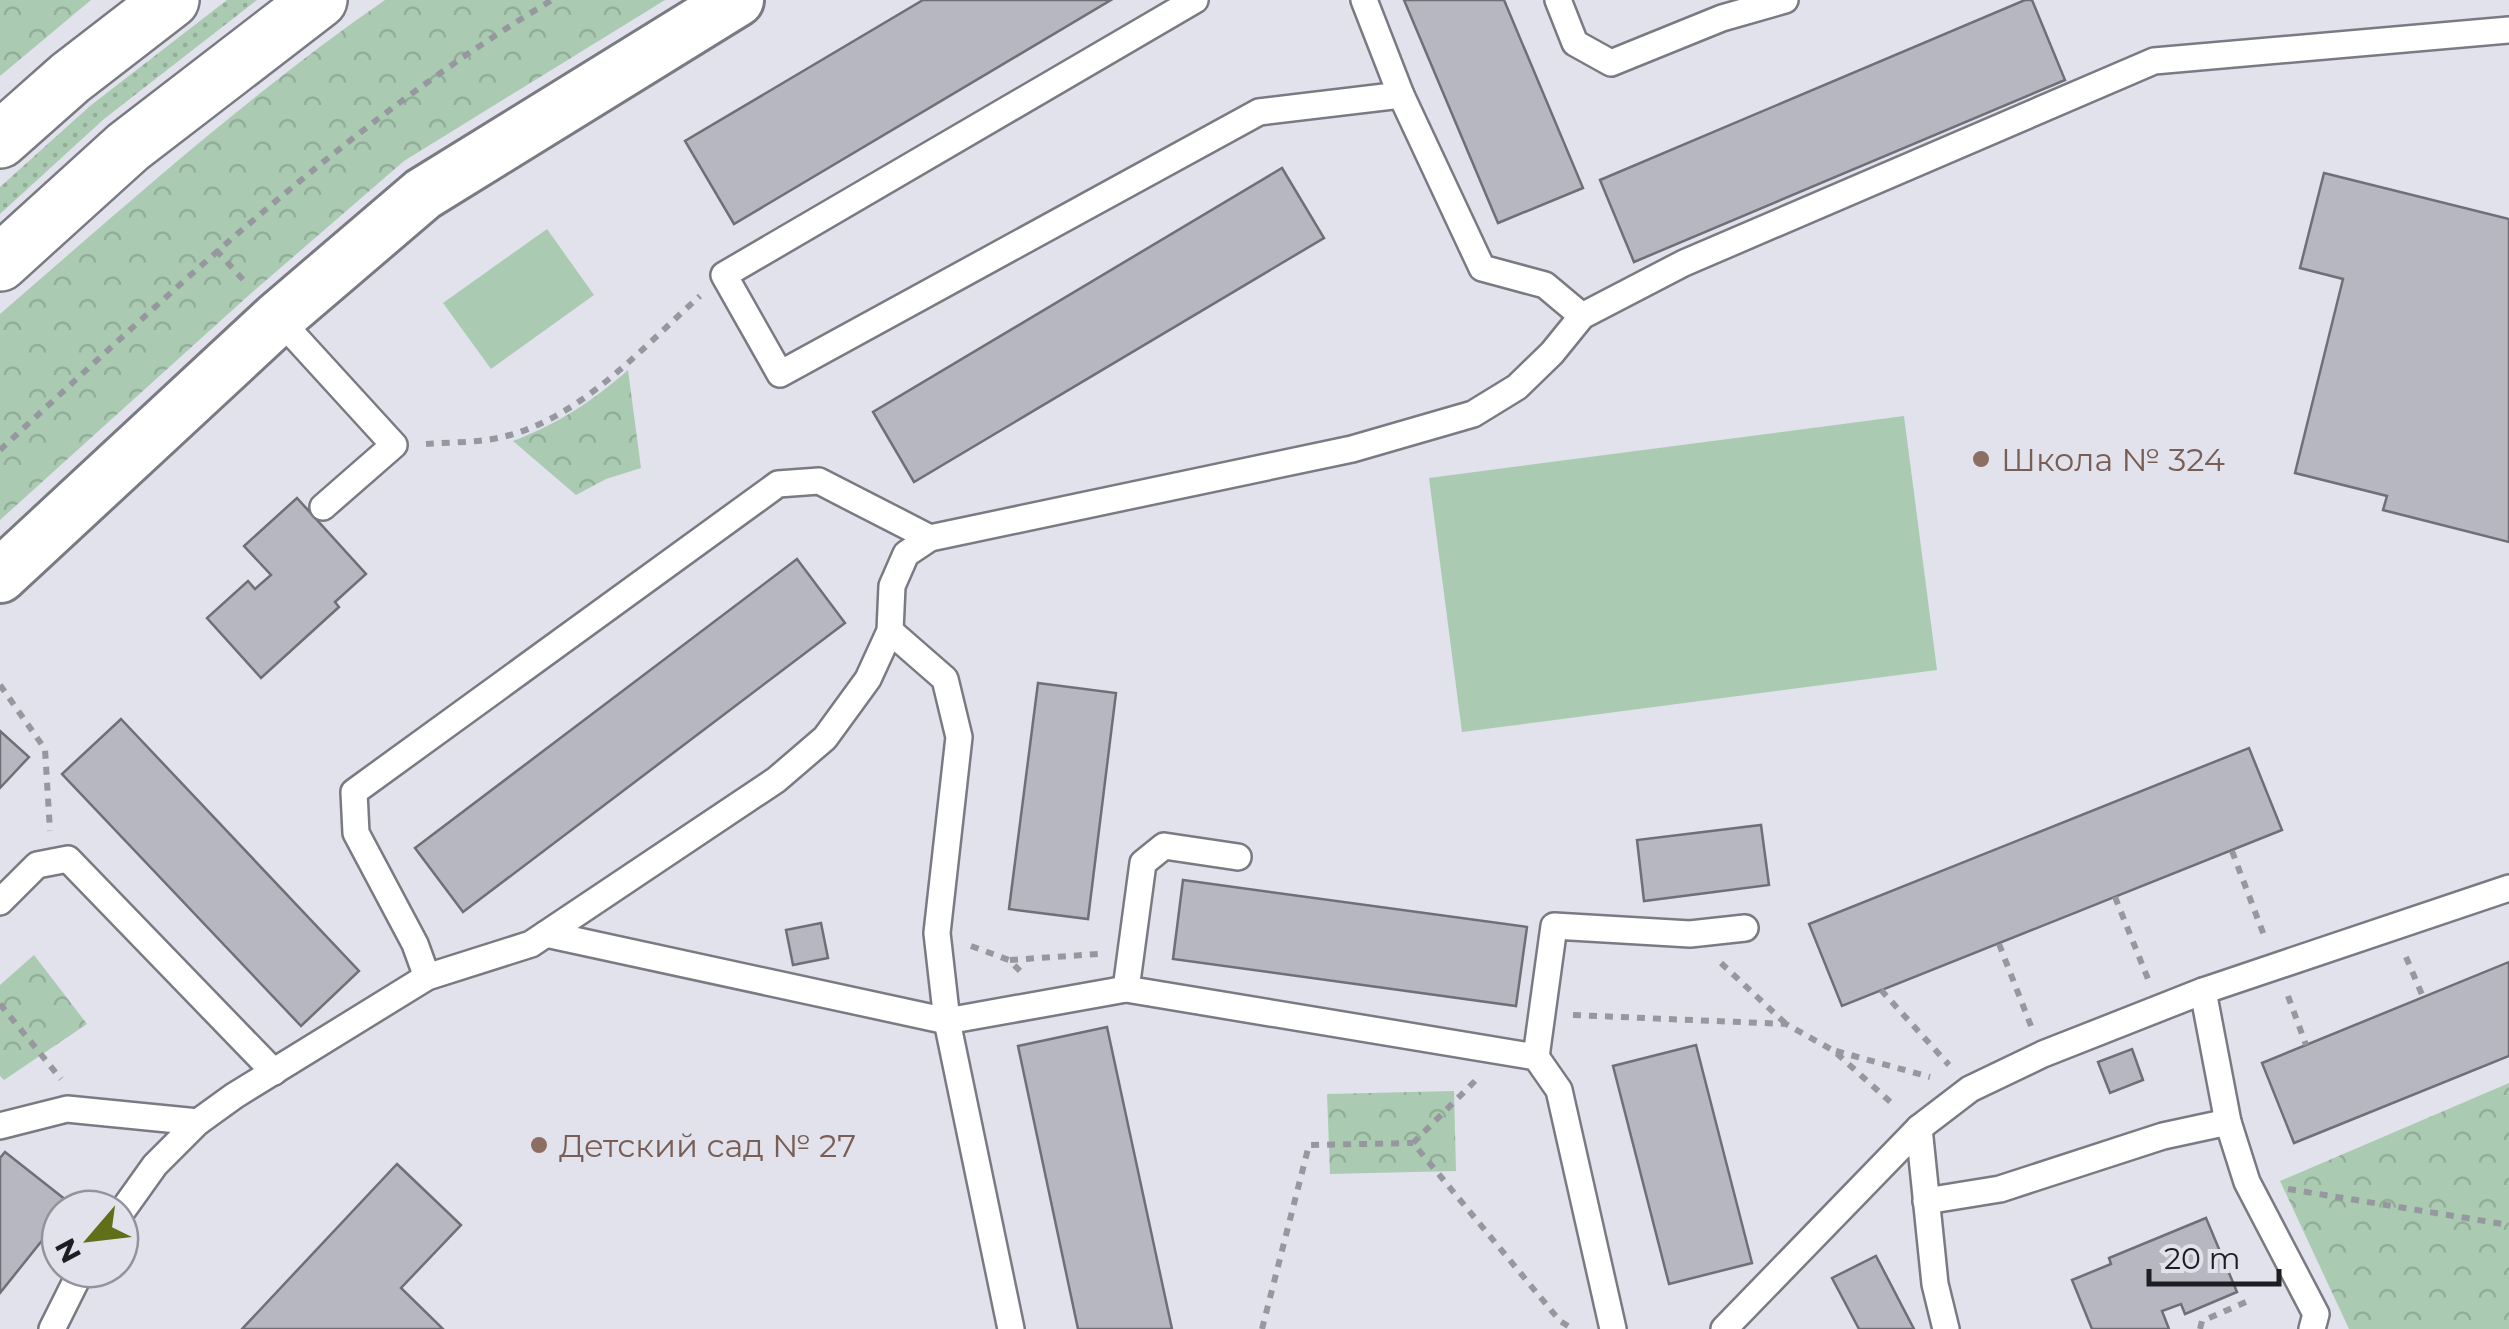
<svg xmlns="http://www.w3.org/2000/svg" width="2509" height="1329" viewBox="0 0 2509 1329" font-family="Montserrat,sans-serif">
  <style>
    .grass { fill: url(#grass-dots) }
    .park { fill: url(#park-crowns) }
    .pitch { fill: #aacbb2 }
    .building { fill: #b6b7c0; stroke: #6e6f77; stroke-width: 2.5 }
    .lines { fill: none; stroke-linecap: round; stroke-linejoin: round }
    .service-casing { stroke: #797a82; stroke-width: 30 }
    .minor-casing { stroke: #797a82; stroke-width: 58 }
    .trunk-casing { stroke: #797a82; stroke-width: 60 }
    .path { stroke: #97989f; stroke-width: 6; stroke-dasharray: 8 8; stroke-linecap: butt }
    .service { stroke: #fff; stroke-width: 25 }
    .minor { stroke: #fff; stroke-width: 52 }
    .trunk { stroke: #fff; stroke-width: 55 }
    .education-dot { fill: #8d6e63; stroke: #e1e2ec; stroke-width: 4 }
    .labels { text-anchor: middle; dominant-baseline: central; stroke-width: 10; stroke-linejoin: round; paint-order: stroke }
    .education-label { font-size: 32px; fill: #785e54; stroke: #e1e2ec; text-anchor: start }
  </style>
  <defs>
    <pattern id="grass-dots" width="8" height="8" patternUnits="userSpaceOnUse" patternTransform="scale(2.5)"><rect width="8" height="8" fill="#aacbb2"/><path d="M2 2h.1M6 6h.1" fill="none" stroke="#92ae99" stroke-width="1.8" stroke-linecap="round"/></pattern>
    <pattern id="park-crowns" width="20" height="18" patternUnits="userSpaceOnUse" patternTransform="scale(2.5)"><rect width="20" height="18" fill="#aacbb2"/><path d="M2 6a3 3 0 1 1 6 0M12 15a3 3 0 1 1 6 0" fill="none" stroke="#92ae99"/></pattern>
  </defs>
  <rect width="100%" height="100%" fill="#e1e2ec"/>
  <polygon class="grass" points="227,0 257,0 104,119 0,214 0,187 90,106"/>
  <g class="park">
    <polygon points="0,0 91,0 0,76"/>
    <path d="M 385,0 L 665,0 L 404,161 L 248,296 L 0,520 L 0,314 C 125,206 249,94 385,0 Z"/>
    <path d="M 628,370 L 641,468 L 606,479 L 576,495 L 513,441 C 558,424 593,401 628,370 Z"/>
    <polygon points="34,955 87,1024 4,1080 0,1076 0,985"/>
    <polygon points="2509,1083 2509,1329 2349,1329 2280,1181"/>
    <polygon points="1454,1091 1456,1171 1330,1174 1327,1094"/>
  </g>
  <g class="pitch">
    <polygon points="547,229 594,295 491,369 443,303"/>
    <polygon points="1904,416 1937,670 1462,732 1429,478"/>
  </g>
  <g class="building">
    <polygon points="923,0 1111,0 734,224 685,141"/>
    <polygon points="1404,0 1504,0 1583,188 1498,223"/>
    <polygon points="2025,0 2032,0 2065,80 1634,262 1600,180"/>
    <polygon points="1282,168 1324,238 914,482 873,412"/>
    <polygon points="2324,173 2509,219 2509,542 2383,510 2387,496 2295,473 2343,279 2300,268"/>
    <polygon points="297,498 366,574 335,602 339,607 261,678 207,618 248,581 255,589 271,575 244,546"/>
    <polygon points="797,559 845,623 463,912 415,848"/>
    <polygon points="1038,683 1116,693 1088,919 1009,909"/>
    <polygon points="121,719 359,971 301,1026 62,774"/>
    <polygon points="0,731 29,757 0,788"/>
    <polygon points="2249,748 2282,830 1842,1006 1809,924"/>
    <polygon points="1761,825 1769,885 1644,901 1637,840"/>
    <polygon points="1183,880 1527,927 1516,1006 1173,959"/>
    <polygon points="821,923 828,958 793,965 786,930"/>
    <polygon points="2509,962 2509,1056 2294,1143 2262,1063"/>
    <polygon points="1107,1027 1172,1329 1078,1329 1018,1046"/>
    <polygon points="1696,1045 1752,1263 1669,1284 1613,1066"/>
    <polygon points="2132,1049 2143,1080 2110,1093 2098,1062"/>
    <polygon points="5,1152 71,1204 67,1209 60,1209 60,1218 0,1293 0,1158"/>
    <polygon points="397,1164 461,1225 401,1288 443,1329 242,1329"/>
    <polygon points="2206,1218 2237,1292 2185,1314 2181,1304 2162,1311 2169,1329 2092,1329 2072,1280 2111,1264 2109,1258"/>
    <polygon points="1876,1256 1914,1329 1859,1329 1832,1278"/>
  </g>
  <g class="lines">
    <defs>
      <g id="service">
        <polyline points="1195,0 724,275 780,374 1259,112 1401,95"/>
        <polyline points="1364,0 1401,95 1482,268 1545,285 1582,316"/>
        <polyline points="1558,0 1575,43 1611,63 1722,18 1785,0"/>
        <polyline points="278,318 394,445 323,507"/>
        <polyline points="890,631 945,679 959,737 937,933 947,1021 1011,1329"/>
        <polyline points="0,902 37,865 68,859 274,1072"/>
        <polyline points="546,934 947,1021 1126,989 1536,1057 1559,1090 1613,1329"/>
        <polyline points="427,977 415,944 356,833 354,792 778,484 819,481 930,538"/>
        <polyline points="1126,989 1143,863 1164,846 1238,857"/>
        <polyline points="2203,991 2228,1122"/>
        <polyline points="1536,1057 1554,926 1690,934 1745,928"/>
        <polyline points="0,1126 67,1109 198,1122"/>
        <polyline points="1919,1128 1935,1284 1946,1329"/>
        <polyline points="1926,1201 2000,1189 2163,1136 2228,1122 2247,1182 2316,1314 2312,1329"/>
        <polyline points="120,1214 155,1165 198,1122 234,1096 427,977 531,944 776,780 825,738 868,679 890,631 892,586 906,554 930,538 1352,449 1473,414 1517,387 1552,353 1582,316 1684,263 2154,61 2509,30"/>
        <polyline points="52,1329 82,1269"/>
        <polyline points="1724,1329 1919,1128 1970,1089 2043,1054 2203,991 2509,888"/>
      </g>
      <polyline id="minor" points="0,576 278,318 423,194 737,0"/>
      <g id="trunk">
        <polyline points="0,140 70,78 171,0"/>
        <polyline points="0,263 128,147 319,0"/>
      </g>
    </defs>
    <use href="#service" class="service-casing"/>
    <use href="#minor" class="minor-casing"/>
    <use href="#trunk" class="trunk-casing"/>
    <g class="path">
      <polyline points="216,250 247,284"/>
      <path d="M 426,444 C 453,442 483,443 510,435 C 585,414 644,346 700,296"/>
      <path d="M 0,450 C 174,289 347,123 552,0"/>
      <polyline points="0,685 45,749 50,831"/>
      <polyline points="2232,851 2265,938"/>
      <polyline points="2115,897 2148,979"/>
      <polyline points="1999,944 2031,1026"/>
      <polyline points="971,946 1009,960 1021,972"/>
      <polyline points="2406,957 2423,997"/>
      <polyline points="1010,960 1098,954"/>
      <polyline points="1721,963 1785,1023"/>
      <polyline points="1881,990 1949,1065"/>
      <polyline points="2288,996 2306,1045"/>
      <polyline points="0,1004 61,1079"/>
      <polyline points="1573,1015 1786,1024 1834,1051 1896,1107"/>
      <polyline points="1836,1051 1930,1077"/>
      <polyline points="1475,1081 1413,1143 1560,1321 1573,1329"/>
      <polyline points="2288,1189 2509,1225"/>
      <polyline points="1262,1329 1309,1145 1413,1143"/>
      <polyline points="2200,1329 2202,1321 2253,1299"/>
    </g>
    <use href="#service" class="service"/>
    <use href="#minor" class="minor"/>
    <use href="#trunk" class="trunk"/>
  </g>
  <g class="education-dot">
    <circle cx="1981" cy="459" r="10"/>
    <circle cx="539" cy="1145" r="10"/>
  </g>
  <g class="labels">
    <g class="education-label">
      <text x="2001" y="459">Школа № 324</text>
      <text x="559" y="1145">Детский сад № 27</text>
    </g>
  </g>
  <g transform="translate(90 1239) rotate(242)"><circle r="48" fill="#e1e2ec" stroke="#93949b" stroke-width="2.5"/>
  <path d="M0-8L18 38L0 25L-18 38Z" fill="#626f19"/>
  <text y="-15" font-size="28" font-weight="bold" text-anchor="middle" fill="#1e1e22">N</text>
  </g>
  <path d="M2149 1269v15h130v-15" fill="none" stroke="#1e1e22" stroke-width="5"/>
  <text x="2164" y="1269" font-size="30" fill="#1e1e22" stroke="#e1e2ec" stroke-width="8" paint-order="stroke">20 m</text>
</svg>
